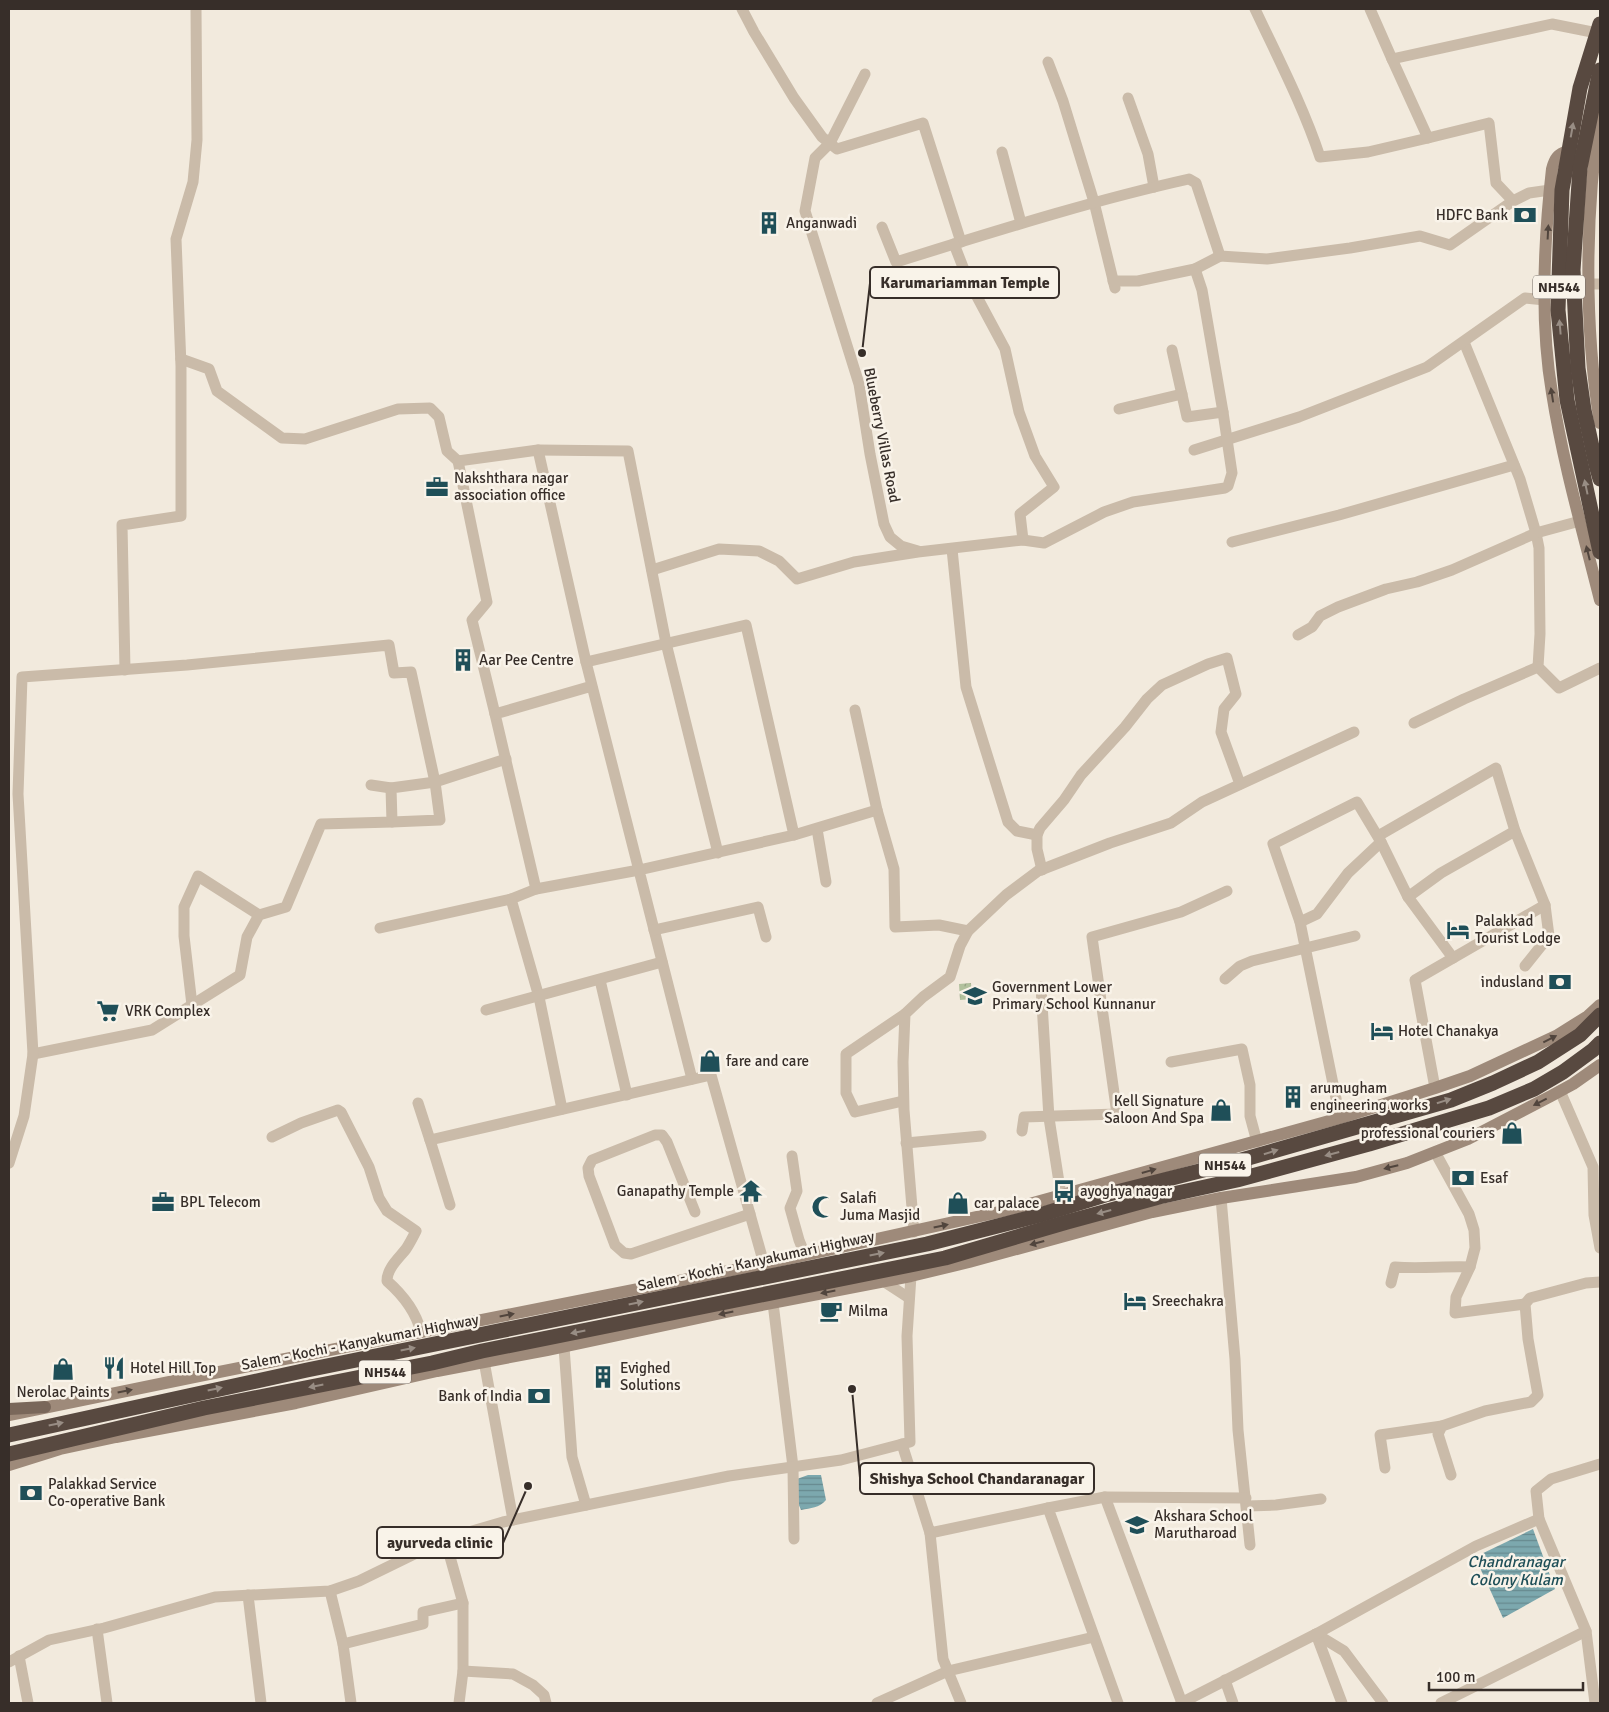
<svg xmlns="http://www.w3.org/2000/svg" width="1609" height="1712" viewBox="0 0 1609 1712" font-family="Signika,sans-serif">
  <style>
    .park { fill: url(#park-crowns) }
    .water { fill: url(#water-rules) }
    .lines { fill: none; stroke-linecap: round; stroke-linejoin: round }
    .street { stroke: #cabba9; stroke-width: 11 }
    .secondary { stroke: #9e8a7a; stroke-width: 12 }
    .primary { stroke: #79675a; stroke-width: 12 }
    .highway { stroke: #584940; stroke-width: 15 }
    .oneway { fill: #988d84 }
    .oneway2 { fill: #51453d }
    .labels { text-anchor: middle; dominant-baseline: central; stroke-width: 5; stroke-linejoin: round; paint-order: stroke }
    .shield { fill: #f9f3e9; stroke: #716963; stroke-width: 1 }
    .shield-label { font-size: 14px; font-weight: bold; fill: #372e29 }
    .poi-label { font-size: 15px; fill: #372e29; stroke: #f9f3e9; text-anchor: start }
    .street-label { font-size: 15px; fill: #372e29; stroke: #f9f3e9 }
    .water-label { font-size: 16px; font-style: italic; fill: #1f4f58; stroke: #f9f3e9 }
    .leader { fill: none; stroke: #372e29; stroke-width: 2 }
    .callout-dot { fill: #372e29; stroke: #f9f3e9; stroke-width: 2 }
    .callout { fill: #f9f3e9; stroke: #372e29; stroke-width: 2 }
    .callout-label { font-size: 16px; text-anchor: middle; font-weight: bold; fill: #372e29 }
  </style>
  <defs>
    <pattern id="park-crowns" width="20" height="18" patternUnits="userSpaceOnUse" patternTransform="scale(1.25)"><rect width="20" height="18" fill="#b2c19d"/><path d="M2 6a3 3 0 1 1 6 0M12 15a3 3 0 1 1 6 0" fill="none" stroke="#929d80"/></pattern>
    <pattern id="water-rules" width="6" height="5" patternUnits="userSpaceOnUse" patternTransform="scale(1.25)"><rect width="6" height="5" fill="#7ca8ae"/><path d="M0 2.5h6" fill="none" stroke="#66898e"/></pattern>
  </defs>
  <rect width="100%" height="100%" fill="#f2eadd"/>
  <polygon class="park" points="971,983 972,999 960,1000 959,984"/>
  <g class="water">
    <path d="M 808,1475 L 821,1475 L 826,1500 C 819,1508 811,1508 801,1510 L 798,1503 L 797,1479 Z"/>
    <polygon points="1533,1529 1555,1589 1503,1618 1475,1557"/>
  </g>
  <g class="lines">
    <g class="street">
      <polyline points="742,9 754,32 794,98 822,137 837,149 923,123 961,242"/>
      <path d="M 1255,9 C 1278,58 1303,106 1320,157 L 1368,152 L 1428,138"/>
      <polyline points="1370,9 1392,59 1552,24 1597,33"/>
      <polyline points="1048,62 1063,101 1094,202 1115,288"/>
      <polyline points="865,74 830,143 815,158 805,211 859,384 870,454 884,524 890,537 901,546 918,551"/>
      <polyline points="1128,98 1148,154 1154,187"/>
      <polyline points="1002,152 1021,223"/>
      <polyline points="1513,201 1529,193 1550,190"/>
      <path d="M 882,227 L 896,262 C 993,232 1090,201 1189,179 L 1196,183 L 1220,256 L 1267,259 L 1350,248 L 1420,236 L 1450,245 L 1513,201 L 1496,183 L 1489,123 L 1428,138 L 1392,59"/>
      <polyline points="1113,281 1138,281 1195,269 1220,256"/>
      <polyline points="1589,284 1600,284"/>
      <polyline points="1464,342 1520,479 1536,533 1539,548 1540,634 1538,667 1559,688 1600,668"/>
      <polyline points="1172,350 1187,417 1223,412"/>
      <polyline points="181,359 209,369 217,391 282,438 305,439 398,409 430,408 439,417 447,451 458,461"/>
      <polyline points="1119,409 1182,394"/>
      <polyline points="538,450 628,451 666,643 718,853"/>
      <polyline points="1194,450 1299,417 1427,367 1525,298 1545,300"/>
      <polyline points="1023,540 1044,543 1104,512 1133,502 1225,488 1228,486 1232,473 1223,412 1202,290 1195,269"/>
      <polyline points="1232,542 1339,515 1514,465"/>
      <polyline points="952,549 966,687 1008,822 1017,831 1037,835"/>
      <polyline points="652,570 719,549 759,551 779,561 797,579 854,562 918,552 1023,540 1020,514 1054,487 1035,456 1019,412 1005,349 968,280 954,244"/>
      <polyline points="1298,635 1312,627 1320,616 1338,607 1386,589 1417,582 1452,570 1536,533 1580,521"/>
      <polyline points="125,670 122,525 181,516 181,366 176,239 193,182 197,140 196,9"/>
      <polyline points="592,686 495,714 536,889 639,870 794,835 746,625 586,662 692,1079"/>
      <polyline points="495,714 472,620 487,602 458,461 538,450 586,662"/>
      <polyline points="1414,723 1464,699 1538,667"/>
      <polyline points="371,785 391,788"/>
      <polyline points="877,810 894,869 895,927 939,925 968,931"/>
      <polyline points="817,829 826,882"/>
      <polyline points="794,835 877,810 855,710"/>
      <polyline points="1378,836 1496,768 1515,831"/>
      <polyline points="1042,870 1037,849 1037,835 1040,828 1064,800 1081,775 1125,727 1147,699 1162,685 1208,664 1227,658 1236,694 1224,709 1221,732 1240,784"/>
      <polyline points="536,889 511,899 539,997 562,1109"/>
      <polyline points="1408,897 1441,873 1515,831 1545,905 1549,936 1525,966"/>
      <polyline points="1300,922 1317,914 1348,873 1381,842"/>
      <polyline points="380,928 511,899"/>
      <polyline points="654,930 758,907 766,937"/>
      <polyline points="1225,979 1240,966 1252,961 1355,936"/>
      <polyline points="600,980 627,1095"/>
      <polyline points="1041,987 1049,1118 1061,1195"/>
      <polyline points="192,1005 184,936 184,907 198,876 259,915"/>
      <polyline points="486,1010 662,962"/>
      <polyline points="33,1054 152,1030 240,975 247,937 259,915 286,907 321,824 392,822 391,788 435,782 506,759"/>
      <polyline points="1171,1062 1242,1049 1250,1085 1250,1116 1257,1142"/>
      <polyline points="1435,1088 1415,980 1545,905"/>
      <polyline points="1560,1091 1593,1167 1594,1215 1600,1248"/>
      <polyline points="903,1101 855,1112 846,1093 846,1054 905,1014"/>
      <polyline points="418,1103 430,1140"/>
      <polyline points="1340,1118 1300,922 1273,844 1357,802 1381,842 1408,897 1453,958"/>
      <polyline points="1022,1131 1024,1117 1117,1114 1092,937 1181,912 1227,891"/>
      <path d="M 272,1137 L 301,1123 L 338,1110 L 341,1112 L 369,1167 L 379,1198 L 387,1211 L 416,1231 C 413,1237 410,1243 406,1249 C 399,1258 387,1268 387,1281 C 403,1295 416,1312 421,1332"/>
      <polyline points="906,1143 981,1136"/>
      <polyline points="1435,1152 1469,1214 1474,1230 1475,1248 1470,1267 1456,1297 1455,1313 1525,1304"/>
      <polyline points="792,1156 797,1191 790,1208 799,1240 805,1255"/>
      <polyline points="9,1163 24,1116 33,1054 18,794 22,677 187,665 389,645 394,673 411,672 435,782 440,820 392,822"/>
      <polyline points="1221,1198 1235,1359 1238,1430 1250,1545"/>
      <polyline points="450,1205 430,1140 711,1075 764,1264"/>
      <polyline points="695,1212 667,1142 662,1135 655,1135 592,1160 588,1168 589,1176 615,1245 624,1253 631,1254 750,1214"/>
      <polyline points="914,1232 904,1110 903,1062 905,1014 923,997 950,977 960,946 968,931 1006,895 1038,871 1110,843 1171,823 1202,802 1354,732"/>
      <polyline points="883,1281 909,1298"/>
      <path d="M 1391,1283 L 1395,1267 C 1420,1269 1445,1266 1470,1267"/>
      <polyline points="773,1303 793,1467 794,1539"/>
      <polyline points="564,1347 572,1457 586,1505"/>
      <polyline points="484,1361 513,1520"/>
      <polyline points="902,1444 930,1533 1048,1508"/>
      <polyline points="1385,1468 1380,1435 1442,1426"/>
      <polyline points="1451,1475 1438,1434 1442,1426 1485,1411 1531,1402 1538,1395 1528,1339 1525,1304 1530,1298 1586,1283 1600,1282"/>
      <polyline points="1105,1497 1182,1703"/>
      <polyline points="1247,1506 1276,1505 1321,1499"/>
      <polyline points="930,1533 943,1659 961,1703"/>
      <polyline points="445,1539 463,1603 463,1671 459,1703"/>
      <polyline points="330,1591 343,1644 351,1703"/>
      <polyline points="248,1595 261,1703"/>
      <polyline points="97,1629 107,1703"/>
      <polyline points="1586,1631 1595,1703"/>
      <polyline points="1316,1634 1344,1651 1383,1703"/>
      <polyline points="1316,1634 1342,1703"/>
      <polyline points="343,1644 423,1624 423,1612 463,1603"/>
      <polyline points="19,1656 28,1703"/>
      <polyline points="9,1662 49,1640 104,1628 215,1597 330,1591 359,1581 445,1539 503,1522 729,1476 841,1460 910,1442 907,1336 911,1276"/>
      <polyline points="463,1671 513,1674 533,1685 544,1695 546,1703"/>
      <polyline points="1225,1680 1233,1703"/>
      <polyline points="877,1703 948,1671 1094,1637"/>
      <polyline points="1118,1703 1048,1508 1105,1497 1246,1498"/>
      <polyline points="1181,1703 1316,1634 1476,1546 1539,1519"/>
      <polyline points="1441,1703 1586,1631 1539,1519 1536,1491 1551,1479 1600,1464"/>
    </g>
    <g class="secondary">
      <path d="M 1600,114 C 1585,211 1584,326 1600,423"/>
      <path d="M 1568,151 C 1558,154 1555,158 1552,169 C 1544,240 1540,323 1552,393 C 1563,463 1583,532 1600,600"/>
      <polyline points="9,1415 194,1377 764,1264 1008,1210 1340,1118 1435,1088 1470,1076 1556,1036 1588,1016 1600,1005"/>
      <polyline points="9,1465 60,1449 116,1437 296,1403 437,1371 547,1350 731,1311 911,1276 969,1262 1152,1212 1221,1198 1356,1177 1407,1163 1468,1139 1551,1096 1573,1084 1600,1065"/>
    </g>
    <polyline class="primary" points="9,1409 45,1407"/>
    <g class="highway">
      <polyline points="1600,24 1580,88 1562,190 1558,310 1567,400 1600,552"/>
      <polyline points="1600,70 1580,168 1573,270 1578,368 1584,410 1596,465 1600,479"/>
      <polyline points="9,1435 307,1370 927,1244 1040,1215 1105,1195 1231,1163 1451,1100 1493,1083 1538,1062 1580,1035 1600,1015"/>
      <polyline points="9,1454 204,1408 432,1363 482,1351 945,1258 1067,1222 1159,1197 1237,1180 1369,1144 1489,1108 1534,1089 1563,1072 1593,1050 1600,1043"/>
    </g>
  </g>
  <defs><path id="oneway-solid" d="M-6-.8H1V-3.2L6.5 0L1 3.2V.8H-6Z" transform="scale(1.25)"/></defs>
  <g class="oneway">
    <use href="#oneway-solid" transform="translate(1572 130) rotate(-80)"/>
    <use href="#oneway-solid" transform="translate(1560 327) rotate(-95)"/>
    <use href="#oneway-solid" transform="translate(1586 487) rotate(-102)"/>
    <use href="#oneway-solid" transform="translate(1444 1101) rotate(-17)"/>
    <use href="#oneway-solid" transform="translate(1271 1152) rotate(-17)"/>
    <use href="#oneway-solid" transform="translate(1332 1154) rotate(165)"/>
    <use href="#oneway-solid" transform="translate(1104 1212) rotate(165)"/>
    <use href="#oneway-solid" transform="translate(877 1254) rotate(-11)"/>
    <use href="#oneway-solid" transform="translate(636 1303) rotate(-12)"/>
    <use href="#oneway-solid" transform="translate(578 1332) rotate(169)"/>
    <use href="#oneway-solid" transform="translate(408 1349) rotate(-11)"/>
    <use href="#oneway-solid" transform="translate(316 1386) rotate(169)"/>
    <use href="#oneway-solid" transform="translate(215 1389) rotate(-12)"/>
    <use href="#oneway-solid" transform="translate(56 1424) rotate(-12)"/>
  </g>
  <g class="oneway2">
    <use href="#oneway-solid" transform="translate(1548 232) rotate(-87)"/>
    <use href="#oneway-solid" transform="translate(1552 395) rotate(-99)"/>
    <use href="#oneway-solid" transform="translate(1588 553) rotate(-104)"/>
    <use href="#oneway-solid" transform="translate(1550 1039) rotate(-27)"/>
    <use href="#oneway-solid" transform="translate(1540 1102) rotate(153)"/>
    <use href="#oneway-solid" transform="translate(1391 1167) rotate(166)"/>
    <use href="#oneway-solid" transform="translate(1149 1171) rotate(-16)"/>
    <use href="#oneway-solid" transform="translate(941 1226) rotate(-12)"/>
    <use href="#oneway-solid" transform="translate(1037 1243) rotate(165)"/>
    <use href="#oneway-solid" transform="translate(828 1292) rotate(169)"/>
    <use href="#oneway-solid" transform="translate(726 1313) rotate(168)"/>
    <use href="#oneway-solid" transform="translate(507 1315) rotate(-11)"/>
    <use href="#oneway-solid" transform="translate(125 1391) rotate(-11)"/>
  </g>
  <defs>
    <symbol id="bank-bare" viewBox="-9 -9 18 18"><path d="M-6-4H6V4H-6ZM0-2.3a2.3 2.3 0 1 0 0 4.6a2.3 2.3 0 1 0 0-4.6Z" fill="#1f4f58" stroke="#f9f3e9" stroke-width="2.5" paint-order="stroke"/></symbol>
    <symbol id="building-bare" viewBox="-9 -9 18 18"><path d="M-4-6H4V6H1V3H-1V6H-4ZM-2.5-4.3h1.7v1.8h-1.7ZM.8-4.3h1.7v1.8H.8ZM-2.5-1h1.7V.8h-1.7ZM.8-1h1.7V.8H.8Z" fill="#1f4f58" stroke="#f9f3e9" stroke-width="2.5" paint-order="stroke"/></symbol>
    <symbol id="office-bare" viewBox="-9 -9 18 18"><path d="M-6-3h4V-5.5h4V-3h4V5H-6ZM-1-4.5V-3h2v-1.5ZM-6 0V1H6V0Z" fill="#1f4f58" stroke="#f9f3e9" stroke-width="2.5" paint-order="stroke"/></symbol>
    <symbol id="hotel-bare" viewBox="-9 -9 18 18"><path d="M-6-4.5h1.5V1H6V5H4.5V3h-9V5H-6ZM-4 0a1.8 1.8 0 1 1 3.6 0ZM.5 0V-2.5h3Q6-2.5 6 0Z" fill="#1f4f58" stroke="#f9f3e9" stroke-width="2.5" paint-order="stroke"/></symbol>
    <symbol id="school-bare" viewBox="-9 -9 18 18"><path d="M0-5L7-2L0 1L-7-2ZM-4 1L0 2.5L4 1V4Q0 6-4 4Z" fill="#1f4f58" stroke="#f9f3e9" stroke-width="2.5" paint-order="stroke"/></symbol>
    <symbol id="supermarket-bare" viewBox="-9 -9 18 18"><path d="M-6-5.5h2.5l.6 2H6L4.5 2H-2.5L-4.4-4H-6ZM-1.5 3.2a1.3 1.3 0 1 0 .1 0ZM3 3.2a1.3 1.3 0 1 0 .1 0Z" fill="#1f4f58" stroke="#f9f3e9" stroke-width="2.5" paint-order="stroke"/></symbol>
    <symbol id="shop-bare" viewBox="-9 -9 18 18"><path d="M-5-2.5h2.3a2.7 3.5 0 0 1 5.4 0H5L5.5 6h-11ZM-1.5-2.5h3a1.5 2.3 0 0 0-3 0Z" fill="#1f4f58" stroke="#f9f3e9" stroke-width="2.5" paint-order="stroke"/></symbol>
    <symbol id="temple-bare" viewBox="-9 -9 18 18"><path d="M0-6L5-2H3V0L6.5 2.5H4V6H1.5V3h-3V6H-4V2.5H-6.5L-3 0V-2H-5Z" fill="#1f4f58" stroke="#f9f3e9" stroke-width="2.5" paint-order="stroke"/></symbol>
    <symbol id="bus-bare" viewBox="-9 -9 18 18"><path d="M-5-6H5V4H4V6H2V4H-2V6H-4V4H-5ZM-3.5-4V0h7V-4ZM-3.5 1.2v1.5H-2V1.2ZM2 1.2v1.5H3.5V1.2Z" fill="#1f4f58" stroke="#f9f3e9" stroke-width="2.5" paint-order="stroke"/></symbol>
    <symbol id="mosque-bare" viewBox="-9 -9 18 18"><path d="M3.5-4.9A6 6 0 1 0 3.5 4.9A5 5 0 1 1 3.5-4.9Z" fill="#1f4f58" stroke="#f9f3e9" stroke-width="2.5" paint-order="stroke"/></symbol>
    <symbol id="cafe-bare" viewBox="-9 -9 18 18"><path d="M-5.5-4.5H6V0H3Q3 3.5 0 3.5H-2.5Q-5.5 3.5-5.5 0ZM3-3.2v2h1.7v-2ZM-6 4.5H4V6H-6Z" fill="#1f4f58" stroke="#f9f3e9" stroke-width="2.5" paint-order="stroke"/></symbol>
    <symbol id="restaurant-bare" viewBox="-9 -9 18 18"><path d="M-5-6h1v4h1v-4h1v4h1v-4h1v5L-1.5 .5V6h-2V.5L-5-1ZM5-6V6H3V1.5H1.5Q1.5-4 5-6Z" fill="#1f4f58" stroke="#f9f3e9" stroke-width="2.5" paint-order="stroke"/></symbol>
  </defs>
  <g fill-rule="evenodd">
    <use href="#bank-bare" x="1509" y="199" width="32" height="32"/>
    <use href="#building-bare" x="753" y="207" width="32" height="32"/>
    <use href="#office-bare" x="421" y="471" width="32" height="32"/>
    <use href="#building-bare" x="447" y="644" width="32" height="32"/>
    <use href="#hotel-bare" x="1442" y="914" width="32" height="32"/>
    <use href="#bank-bare" x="1544" y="966" width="32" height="32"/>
    <use href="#school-bare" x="959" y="980" width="32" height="32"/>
    <use href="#supermarket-bare" x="92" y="995" width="32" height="32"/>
    <use href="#hotel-bare" x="1366" y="1015" width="32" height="32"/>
    <use href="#shop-bare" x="694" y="1045" width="32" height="32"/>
    <use href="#building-bare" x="1277" y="1081" width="32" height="32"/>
    <use href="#shop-bare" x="1205" y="1094" width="32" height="32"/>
    <use href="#shop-bare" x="1496" y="1117" width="32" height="32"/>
    <use href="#bank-bare" x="1447" y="1162" width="32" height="32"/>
    <use href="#temple-bare" x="735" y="1175" width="32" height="32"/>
    <use href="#bus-bare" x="1048" y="1175" width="32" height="32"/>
    <use href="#office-bare" x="147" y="1186" width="32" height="32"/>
    <use href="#shop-bare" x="942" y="1187" width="32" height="32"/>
    <use href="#mosque-bare" x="807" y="1191" width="32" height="32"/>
    <use href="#hotel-bare" x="1119" y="1285" width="32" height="32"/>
    <use href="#cafe-bare" x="815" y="1295" width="32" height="32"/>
    <use href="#restaurant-bare" x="98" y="1352" width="32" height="32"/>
    <use href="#shop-bare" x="47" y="1353" width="32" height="32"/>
    <use href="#building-bare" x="587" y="1361" width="32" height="32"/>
    <use href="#bank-bare" x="523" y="1380" width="32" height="32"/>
    <use href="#bank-bare" x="15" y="1477" width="32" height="32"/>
    <use href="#school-bare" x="1121" y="1509" width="32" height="32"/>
  </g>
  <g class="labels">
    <g class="shield">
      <rect x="1533" y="275.5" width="52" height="23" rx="4"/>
      <rect x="1199" y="1153.5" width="52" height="23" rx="4"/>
      <rect x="359" y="1360.5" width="52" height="23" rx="4"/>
    </g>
    <g class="shield-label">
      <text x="1559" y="287">NH544</text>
      <text x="1225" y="1165">NH544</text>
      <text x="385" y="1372">NH544</text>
    </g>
    <g class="poi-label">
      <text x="1508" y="215" text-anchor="end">HDFC Bank</text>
      <text x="786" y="223">Anganwadi</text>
      <text x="454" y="478">Nakshthara nagar<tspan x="454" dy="17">association office</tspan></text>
      <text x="479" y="660">Aar Pee Centre</text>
      <text x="1475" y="921">Palakkad<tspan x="1475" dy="17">Tourist Lodge</tspan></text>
      <text x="1544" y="982" text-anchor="end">indusland</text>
      <text x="992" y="987">Government Lower<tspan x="992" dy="17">Primary School Kunnanur</tspan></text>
      <text x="125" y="1011">VRK Complex</text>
      <text x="1398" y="1031">Hotel Chanakya</text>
      <text x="726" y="1061">fare and care</text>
      <text x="1310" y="1088">arumugham<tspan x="1310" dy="17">engineering works</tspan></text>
      <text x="1204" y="1101" text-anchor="end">Kell Signature<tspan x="1204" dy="17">Saloon And Spa</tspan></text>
      <text x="1495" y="1133" text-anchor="end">professional couriers</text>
      <text x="1480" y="1178">Esaf</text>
      <text x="734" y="1191" text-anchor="end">Ganapathy Temple</text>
      <text x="1080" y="1191">ayoghya nagar</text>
      <text x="840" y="1198">Salafi<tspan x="840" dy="17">Juma Masjid</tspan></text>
      <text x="180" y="1202">BPL Telecom</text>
      <text x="974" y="1203">car palace</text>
      <text x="1152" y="1301">Sreechakra</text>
      <text x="848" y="1311">Milma</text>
      <text x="130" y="1368">Hotel Hill Top</text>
      <text x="620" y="1368">Evighed<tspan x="620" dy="17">Solutions</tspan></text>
      <text x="63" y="1392" text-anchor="middle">Nerolac Paints</text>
      <text x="522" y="1396" text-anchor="end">Bank of India</text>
      <text x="48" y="1484">Palakkad Service<tspan x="48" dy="17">Co-operative Bank</tspan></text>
      <text x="1154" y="1516">Akshara School<tspan x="1154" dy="17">Marutharoad</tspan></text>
    </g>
    <g class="street-label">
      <text transform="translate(882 435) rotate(79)">Blueberry Villas Road</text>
      <text transform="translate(756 1261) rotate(-12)">Salem - Kochi - Kanyakumari Highway</text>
      <text transform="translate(360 1342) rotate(-11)">Salem - Kochi - Kanyakumari Highway</text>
    </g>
    <g class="water-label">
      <text x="1516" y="1562">Chandranagar<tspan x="1516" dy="18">Colony Kulam</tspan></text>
    </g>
  </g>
  <path class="leader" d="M862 353L870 283M852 1389L860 1478M528 1486L503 1543"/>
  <g class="callout-dot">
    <circle cx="862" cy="353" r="5"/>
    <circle cx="852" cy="1389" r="5"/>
    <circle cx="528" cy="1486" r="5"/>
  </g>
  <g class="callout">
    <rect x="870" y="267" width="189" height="31" rx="5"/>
    <rect x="860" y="1463" width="234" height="31" rx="5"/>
    <rect x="377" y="1527" width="126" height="31" rx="5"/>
  </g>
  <g class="callout-label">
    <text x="965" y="288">Karumariamman Temple</text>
    <text x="977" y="1484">Shishya School Chandaranagar</text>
    <text x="440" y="1548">ayurveda clinic</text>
  </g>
  <rect width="1609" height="1712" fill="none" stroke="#372e29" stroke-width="20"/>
  <path d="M1429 1682v8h154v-8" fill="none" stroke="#372e29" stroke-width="2.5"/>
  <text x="1436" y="1682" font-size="15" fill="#372e29" stroke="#f9f3e9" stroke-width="4" paint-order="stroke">100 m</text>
</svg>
